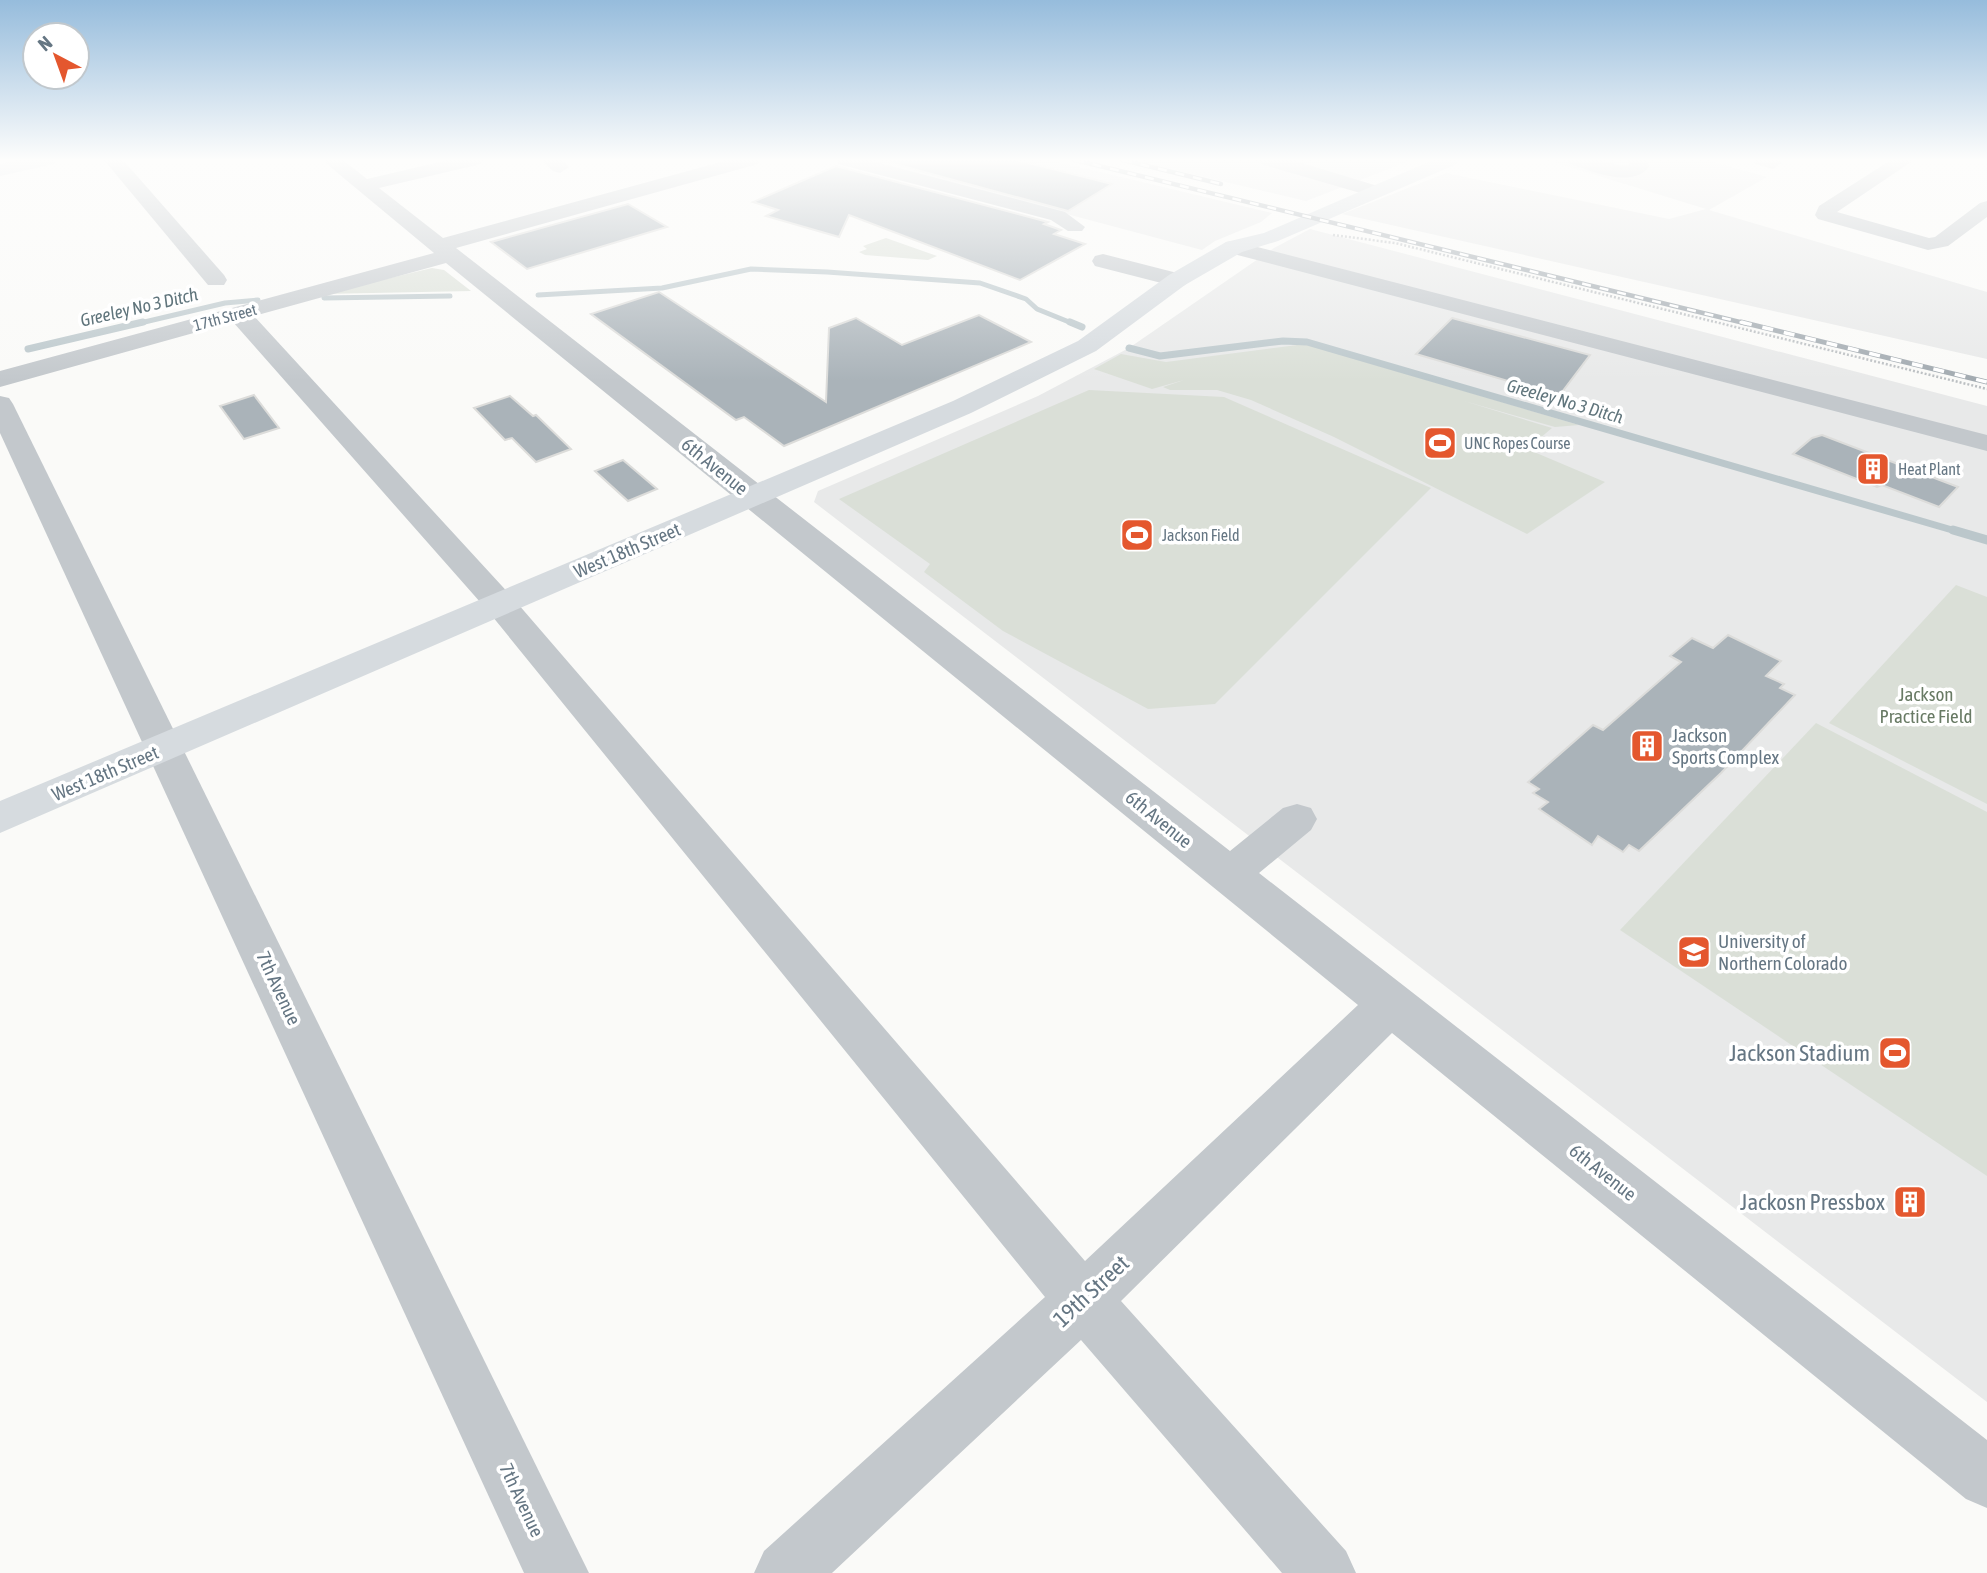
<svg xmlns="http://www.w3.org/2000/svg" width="1987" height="1573" viewBox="0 0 1987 1573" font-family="'Asap Condensed',sans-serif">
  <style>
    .built { fill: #e8e9e9 }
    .green { fill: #dadfd7 }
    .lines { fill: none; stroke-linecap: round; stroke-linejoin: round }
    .stream-far2 { stroke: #bbc7cb; stroke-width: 5 }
    .stream-far1 { stroke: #bbc7cb; stroke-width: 7 }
    .stream { stroke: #bbc7cb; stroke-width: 9 }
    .building { fill: #aab3b9; stroke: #dcdcda; stroke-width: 2 }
    .path { stroke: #bbbfc2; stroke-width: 2.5; stroke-dasharray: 2 2; stroke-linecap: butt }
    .minor { fill: #c3c8cc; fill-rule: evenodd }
    .major { fill: #d6dbdf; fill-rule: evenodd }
    .rail-far1-casing { stroke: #a2aab0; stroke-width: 4.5 }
    .rail-casing { stroke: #a2aab0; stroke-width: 5 }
    .rail-far1 { stroke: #fff; stroke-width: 2.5; stroke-dasharray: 9; stroke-linecap: butt }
    .rail { stroke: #fff; stroke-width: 3.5; stroke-dasharray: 11; stroke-linecap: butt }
    .labels { text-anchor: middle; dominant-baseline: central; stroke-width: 7; stroke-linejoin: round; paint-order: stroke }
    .far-street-label { font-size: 16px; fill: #657683; stroke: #fff }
    .far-poi-label { font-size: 16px; fill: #657683; stroke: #fff; text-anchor: start }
    .far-water-label { font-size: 18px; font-style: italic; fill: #60757c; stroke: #fff }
    .street-label { font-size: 19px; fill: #657683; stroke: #fff }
    .park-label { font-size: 19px; fill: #687a64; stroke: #fff }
    .poi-label { font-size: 19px; fill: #657683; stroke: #fff; text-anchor: start }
    .near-poi-label { font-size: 23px; fill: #657683; stroke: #fff; text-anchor: end }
    .near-street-label { font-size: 23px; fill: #657683; stroke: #fff }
  </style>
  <rect width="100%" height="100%" fill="#fafaf8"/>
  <g class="built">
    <polygon points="863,160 1050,160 1272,213 1261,222 1215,241 1202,250"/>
    <polygon points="1133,160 1412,160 1306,201"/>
    <polygon points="1547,160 1706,160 1767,177 1709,210 1987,292 1987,359 1342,214 1446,173 1669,219 1706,209"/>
    <polygon points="1310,229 1987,406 1987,1402 814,502 818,491 1038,396 1129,348 1274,248"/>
  </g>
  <g class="green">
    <polygon points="886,238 937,256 928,260 865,255 859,252 867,249 863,246"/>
    <polygon points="432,268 444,270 471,291 323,294"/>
    <polygon points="1305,344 1579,425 1555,427 1464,401 1552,428 1527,449 1605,482 1527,534 1334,437 1251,400 1217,390 1170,390 1163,387 1184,380 1152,389 1094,369 1121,354 1166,362"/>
    <polygon points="1089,390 1224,397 1431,488 1215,704 1148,709 1003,631 924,572 930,564 839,499"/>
    <polygon points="1956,585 1987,597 1987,804 1829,723"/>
    <polygon points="1816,723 1987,812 1987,1176 1620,930"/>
  </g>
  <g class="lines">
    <g class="stream-far2">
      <polyline points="538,295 662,288 751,269 827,272 980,283 1026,299 1037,309 1074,324"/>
      <polyline points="324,298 450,296"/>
      <polyline points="136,324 225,303 258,300"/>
    </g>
    <g class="stream-far1">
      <polyline points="1070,322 1082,327"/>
      <polyline points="1129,348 1160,356 1283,341 1307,342 1959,532"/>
      <polyline points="28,349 143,322"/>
    </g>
    <polyline class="stream" points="1953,530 1987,540"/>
  </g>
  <g class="building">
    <polygon points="880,160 1017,160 1112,184 1068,211"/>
    <polygon points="836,166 1048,222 1044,224 1061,230 1054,234 1085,244 1020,280 849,215 839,237 766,216 778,210 753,202"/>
    <polygon points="628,204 667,227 527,269 491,242"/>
    <polygon points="659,292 826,402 829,328 856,318 902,345 979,315 1031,342 784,446 744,417 736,420 591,314"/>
    <polygon points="1452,318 1590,355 1559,396 1416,354"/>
    <polygon points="254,395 279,428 244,439 220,406"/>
    <polygon points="510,396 533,416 536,415 571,449 536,462 512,438 505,440 474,408"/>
    <polygon points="1822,435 1958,487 1939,507 1882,485 1877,487 1793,454 1812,438"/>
    <polygon points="623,460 657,489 628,501 595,471"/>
    <polygon points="1728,635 1781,661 1766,676 1784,684 1780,688 1795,695 1721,773 1639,851 1629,845 1623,852 1598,836 1592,845 1539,809 1548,802 1533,793 1539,789 1528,782 1593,725 1603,730 1681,662 1670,656 1692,638 1713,648"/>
  </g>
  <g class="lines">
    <polyline class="path" points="1333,235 1395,243 1987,389"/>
    <g class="minor">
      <polygon points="104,160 123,160 224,275 227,280 224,285 208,285"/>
      <path d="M 322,160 L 343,160 L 367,179 L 448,160 L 483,160 L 481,164 L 379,188 L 443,238 L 728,160 L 760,160 L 758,164 L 456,248 L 1230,851 L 1283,808 L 1297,804 L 1311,808 L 1317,819 L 1311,830 L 1259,873 L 1987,1440 L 1987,1508 L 1966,1499 L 1392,1033 L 1121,1301 L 1346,1551 L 1356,1573 L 1282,1573 L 1081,1340 L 832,1573 L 754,1573 L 764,1551 L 1045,1297 L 488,611 L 233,322 L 0,387 L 0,371 L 434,253 ZM 446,263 L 1358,1005 L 1085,1261 L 512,597 L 254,316 Z"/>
      <polygon points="541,160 563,160 569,167 560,173 553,171"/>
      <polygon points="836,160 868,160 1065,212 1085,227 1082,231 1068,231 1051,220 838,164"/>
      <polygon points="1259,160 1292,160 1381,187 1384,191 1374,197 1261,164"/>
      <path d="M 1568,160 L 1598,160 L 1624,166 L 1630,164 L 1628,160 L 1646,160 L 1649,167 C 1631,189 1592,171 1570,164 Z"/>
      <polygon points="1753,160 1781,160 1782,163 1773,169 1755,164"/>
      <polygon points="1891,160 1914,160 1837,212 1929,238 1935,237 1980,203 1987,201 1987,217 1948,246 1928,250 1818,219 1815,215 1819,206"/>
      <polygon points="1234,241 1987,435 1987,451 1226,252 1223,247 1226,242"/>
      <polygon points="1103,254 1185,275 1188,280 1185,285 1177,287 1095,266 1092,261 1095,256"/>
      <polygon points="0,396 9,398 13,404 589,1573 524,1573 0,433"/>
    </g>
    <g class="major">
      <polygon points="18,160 56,160 54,164 0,176 0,164"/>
      <polygon points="1433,160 1459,160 1457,164 1278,241 1242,252 1185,285 1096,351 971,413 0,833 0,801 953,401 1078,341 1169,275 1226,242 1264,233"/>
    </g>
    <defs>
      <g id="rail-far1">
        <polyline points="1075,160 1748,324"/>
        <polyline points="1123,160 1221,184"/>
      </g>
      <polyline id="rail" points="1741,322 1987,382"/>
    </defs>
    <use href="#rail-far1" class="rail-far1-casing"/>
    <use href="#rail" class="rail-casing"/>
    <use href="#rail-far1" class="rail-far1"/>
    <use href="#rail" class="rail"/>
  </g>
  <linearGradient id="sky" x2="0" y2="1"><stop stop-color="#96bcdc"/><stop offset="0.42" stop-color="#fdfdfc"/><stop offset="1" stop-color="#fdfdfc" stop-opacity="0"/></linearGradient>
  <rect width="1987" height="381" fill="url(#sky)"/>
  <defs>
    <symbol id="stadium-square" viewBox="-11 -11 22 22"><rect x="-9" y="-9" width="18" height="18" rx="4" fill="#e4572e" stroke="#fff"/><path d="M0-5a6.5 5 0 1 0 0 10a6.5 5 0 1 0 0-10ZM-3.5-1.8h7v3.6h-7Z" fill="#fff"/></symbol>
    <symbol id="building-square" viewBox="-11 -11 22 22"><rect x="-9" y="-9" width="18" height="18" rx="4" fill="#e4572e" stroke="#fff"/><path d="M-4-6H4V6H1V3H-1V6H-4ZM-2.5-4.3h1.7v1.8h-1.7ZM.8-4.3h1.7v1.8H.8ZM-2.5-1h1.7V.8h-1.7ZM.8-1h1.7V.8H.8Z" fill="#fff"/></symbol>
    <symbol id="university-square" viewBox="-11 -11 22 22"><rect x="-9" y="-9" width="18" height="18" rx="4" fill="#e4572e" stroke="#fff"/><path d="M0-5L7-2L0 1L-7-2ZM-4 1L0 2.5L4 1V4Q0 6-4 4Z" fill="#fff"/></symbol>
  </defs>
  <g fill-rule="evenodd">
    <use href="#stadium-square" x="1421" y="424" width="38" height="38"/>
    <use href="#building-square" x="1854" y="450" width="38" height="38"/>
    <use href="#stadium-square" x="1118" y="516" width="38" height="38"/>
    <use href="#building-square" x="1628" y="727" width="38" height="38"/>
    <use href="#university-square" x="1675" y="933" width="38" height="38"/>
    <use href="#stadium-square" x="1876" y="1034" width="38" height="38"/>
    <use href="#building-square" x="1891" y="1183" width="38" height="38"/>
  </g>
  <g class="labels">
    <g class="far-street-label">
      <text transform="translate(225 317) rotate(-15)">17th Street</text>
    </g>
    <g class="far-poi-label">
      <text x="1464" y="443">UNC Ropes Course</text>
      <text x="1898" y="469">Heat Plant</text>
      <text x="1162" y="535">Jackson Field</text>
    </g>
    <g class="far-water-label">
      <text transform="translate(139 307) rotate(-13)">Greeley No 3 Ditch</text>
      <text transform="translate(1565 401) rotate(16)">Greeley No 3 Ditch</text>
    </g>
    <g class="street-label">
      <text transform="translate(715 466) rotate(39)">6th Avenue</text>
      <text transform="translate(627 550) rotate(-23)">West 18th Street</text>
      <text transform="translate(105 773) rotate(-23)">West 18th Street</text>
      <text transform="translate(1159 819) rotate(39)">6th Avenue</text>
      <text transform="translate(279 988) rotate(65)">7th Avenue</text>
      <text transform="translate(1603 1172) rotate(38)">6th Avenue</text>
      <text transform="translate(522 1500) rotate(65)">7th Avenue</text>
    </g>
    <g class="park-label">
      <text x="1926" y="694">Jackson<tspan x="1926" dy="22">Practice Field</tspan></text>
    </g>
    <g class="poi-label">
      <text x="1672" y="735">Jackson<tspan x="1672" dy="22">Sports Complex</tspan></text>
      <text x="1718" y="941">University of<tspan x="1718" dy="22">Northern Colorado</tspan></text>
    </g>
    <g class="near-poi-label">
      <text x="1870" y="1053">Jackson Stadium</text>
      <text x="1885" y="1202">Jackosn Pressbox</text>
    </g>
    <g class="near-street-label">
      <text transform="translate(1091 1291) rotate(-43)">19th Street</text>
    </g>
  </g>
  <g transform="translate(56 56) rotate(319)"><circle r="33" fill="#ffffff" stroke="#c1c8cd" stroke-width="2"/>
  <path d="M0-5L12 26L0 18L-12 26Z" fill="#e4572e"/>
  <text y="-10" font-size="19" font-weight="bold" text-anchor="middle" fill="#657683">N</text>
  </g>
</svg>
